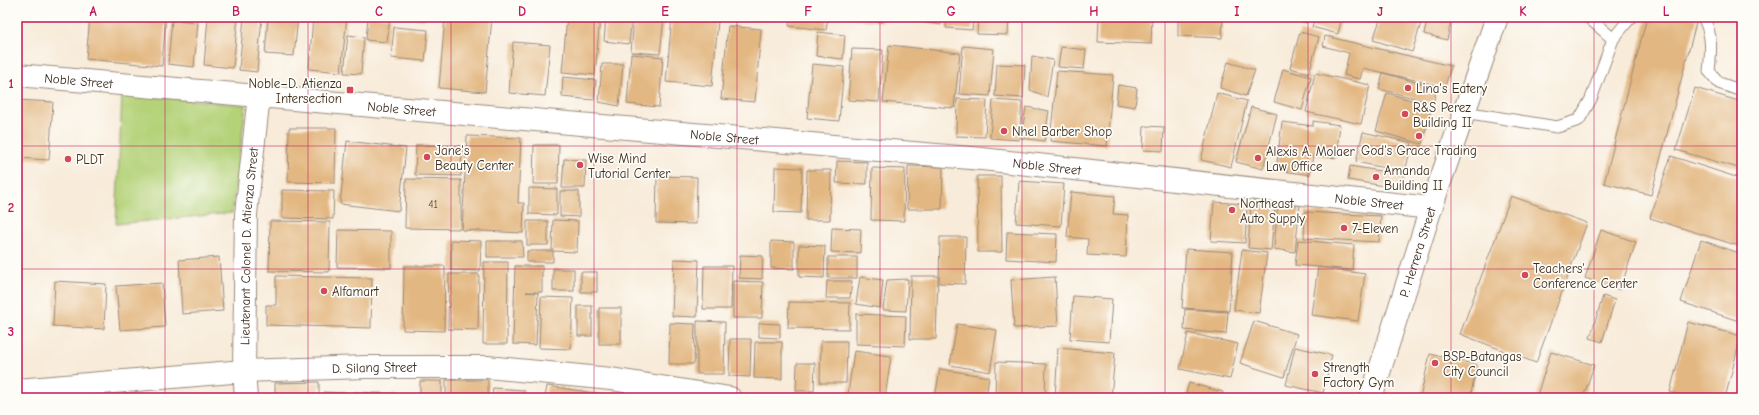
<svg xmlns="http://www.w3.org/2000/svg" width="1759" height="415" viewBox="0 0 1759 415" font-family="'Comic Neue',sans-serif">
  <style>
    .green { fill: #b4d278; stroke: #787e4b }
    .building { fill: #e3b781 }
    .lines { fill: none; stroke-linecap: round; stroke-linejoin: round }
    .lane-casing { stroke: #9a8a7c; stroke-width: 13 }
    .secondary-casing { stroke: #9a8a7c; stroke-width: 24 }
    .lane { stroke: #fff; stroke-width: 11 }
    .secondary { stroke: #fff; stroke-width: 22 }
    .grid { fill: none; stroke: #c2185b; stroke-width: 1; stroke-opacity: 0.55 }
    .poi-dot { fill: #d1495b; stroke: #fdfcf7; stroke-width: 1.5 }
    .labels { text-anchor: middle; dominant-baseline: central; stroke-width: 3.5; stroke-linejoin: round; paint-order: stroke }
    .number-label { font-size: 11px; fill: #654d37 }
    .street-label { font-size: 13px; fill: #3b2a1e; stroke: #fdfcf7 }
    .poi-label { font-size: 13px; fill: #3b2a1e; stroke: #fdfcf7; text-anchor: start }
    .neatline { fill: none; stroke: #c2185b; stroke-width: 1.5 }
    .grid-label { font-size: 13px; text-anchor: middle; font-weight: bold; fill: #c2185b }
  </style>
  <rect width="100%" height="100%" fill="#fdfcf7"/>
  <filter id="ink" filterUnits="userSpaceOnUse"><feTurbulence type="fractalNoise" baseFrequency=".025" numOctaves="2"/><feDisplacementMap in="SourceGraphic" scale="8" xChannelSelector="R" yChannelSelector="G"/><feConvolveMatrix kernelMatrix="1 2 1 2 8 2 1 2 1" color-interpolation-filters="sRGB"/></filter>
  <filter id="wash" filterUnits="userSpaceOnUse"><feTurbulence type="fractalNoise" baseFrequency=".012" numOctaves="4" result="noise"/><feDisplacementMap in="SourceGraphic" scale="16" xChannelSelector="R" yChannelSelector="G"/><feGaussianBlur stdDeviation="0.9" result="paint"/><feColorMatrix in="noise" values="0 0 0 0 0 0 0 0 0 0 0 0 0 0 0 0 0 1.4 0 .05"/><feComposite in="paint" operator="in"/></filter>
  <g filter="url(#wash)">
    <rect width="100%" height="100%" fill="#f8ebd9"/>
    <polygon class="green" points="122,94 246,105 232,213 116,224"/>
    <g id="blocks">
      <g class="building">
        <polygon points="17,17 21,17 19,49 17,49"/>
        <polygon points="90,17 166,17 162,66 86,59"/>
        <polygon points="208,17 238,17 233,68 204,65"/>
        <polygon points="244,17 262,17 257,72 239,70"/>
        <polygon points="268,17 298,17 294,56 265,54"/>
        <polygon points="313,17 347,17 341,72 309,69"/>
        <polygon points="368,17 390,17 387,42 366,40"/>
        <polygon points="399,17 425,17 424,20"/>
        <polygon points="445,17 492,18 485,92 439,88"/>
        <polygon points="567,17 600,17 595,75 562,72"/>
        <polygon points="606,17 632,17 629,44 604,41"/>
        <polygon points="634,17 664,17 660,54 631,52"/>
        <polygon points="672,17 718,21 712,86 666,82"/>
        <polygon points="790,17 828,17 826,30 789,26"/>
        <polygon points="855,17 883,17 883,22 855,20"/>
        <polygon points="898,17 942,17 941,25"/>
        <polygon points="947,17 973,17 972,30 946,28"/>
        <polygon points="978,17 1009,17 1008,35 977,34"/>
        <polygon points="1099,17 1152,17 1151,44 1098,42"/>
        <polygon points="1178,17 1223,17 1222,38 1178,36"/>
        <polygon points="1282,17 1308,17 1307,23"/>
        <polygon points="1315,17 1342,17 1338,34 1312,27"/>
        <polygon points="1355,17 1372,17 1371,21"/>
        <polygon points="1381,17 1423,17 1412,52 1373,40"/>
        <polygon points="1428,17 1451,20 1447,40 1424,34"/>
        <polygon points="1647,17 1689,17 1697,19 1651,195 1604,183"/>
        <polygon points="172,20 198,22 194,67 168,64"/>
        <polygon points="728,26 761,29 755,102 721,99"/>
        <polygon points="394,27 428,30 425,61 391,58"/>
        <polygon points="818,32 845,35 843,59 816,56"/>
        <polygon points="1300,32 1319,37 1309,73 1290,68"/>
        <polygon points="348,35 364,37 361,74 344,73"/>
        <polygon points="1325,36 1451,66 1445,87 1363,68 1360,79 1344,75 1349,53 1323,46"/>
        <polygon points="513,42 550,45 545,96 509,93"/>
        <polygon points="889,45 960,53 954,108 883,102"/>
        <polygon points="963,46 994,49 990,96 959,94"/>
        <polygon points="1061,47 1086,50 1084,69 1058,67"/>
        <polygon points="852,49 883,50 879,102 848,100"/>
        <polygon points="631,54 663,57 659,107 627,104"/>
        <polygon points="1032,56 1053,60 1047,97 1030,90"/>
        <polygon points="1228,62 1255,70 1246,96 1220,88"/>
        <polygon points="602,64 623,64 619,106 599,102"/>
        <polygon points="812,64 844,67 839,121 807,118"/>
        <polygon points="997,64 1025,65 1023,98 995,96"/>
        <polygon points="1283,69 1311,77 1302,110 1274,102"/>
        <polygon points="1057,71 1113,75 1107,146 1050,141"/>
        <polygon points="1315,73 1370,85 1361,124 1306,112"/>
        <polygon points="1383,73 1437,88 1433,103 1379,89"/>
        <polygon points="563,77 596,80 594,100 562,97"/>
        <polygon points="1118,85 1137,88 1135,107 1116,104"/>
        <polygon points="1695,88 1742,102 1742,169 1676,150"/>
        <polygon points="1217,93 1247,101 1231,167 1201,160"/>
        <polygon points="1387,93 1432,106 1422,144 1376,131"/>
        <polygon points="957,99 987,100 985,137 956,136"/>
        <polygon points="17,100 53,102 49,160 17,158"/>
        <polygon points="993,100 1022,102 1019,140 990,138"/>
        <polygon points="1026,107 1049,111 1044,141 1021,138"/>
        <polygon points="1251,107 1277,114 1263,169 1236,162"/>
        <polygon points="1313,121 1340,125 1336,158 1313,155 1310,175 1276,170 1282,122 1313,126"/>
        <polygon points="1144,126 1164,127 1163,151 1143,150"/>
        <polygon points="289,128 336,128 335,183 288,182"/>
        <polygon points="1363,132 1412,143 1405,172 1356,162"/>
        <polygon points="467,136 521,138 518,203 524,203 523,233 462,230"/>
        <polygon points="347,141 406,148 399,211 340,204"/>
        <polygon points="416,145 462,146 461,176 415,175"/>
        <polygon points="534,145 559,145 558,184 533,184"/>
        <polygon points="1671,156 1742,179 1742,247 1650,218"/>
        <polygon points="564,159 586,160 585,188 562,188"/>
        <polygon points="837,161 867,162 867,184 836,183"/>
        <polygon points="908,166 943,167 942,209 907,209"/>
        <polygon points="1350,166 1404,175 1402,189 1348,180"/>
        <polygon points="775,167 802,168 801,213 774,212"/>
        <polygon points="872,168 905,169 904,221 871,220"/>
        <polygon points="807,170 831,170 830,220 806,220"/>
        <polygon points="657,176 697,177 696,224 656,223"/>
        <polygon points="977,176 1001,176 1002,252 978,252"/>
        <polygon points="406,179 461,180 461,229 405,228"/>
        <polygon points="1019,181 1064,184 1061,226 1016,223"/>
        <polygon points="529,188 557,189 557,215 529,214"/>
        <polygon points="282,190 334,191 333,219 282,218"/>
        <polygon points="560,191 579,191 579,217 560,216"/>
        <polygon points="1071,192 1115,196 1113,214 1128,215 1126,257 1087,255 1088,239 1067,237"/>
        <polygon points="1511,196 1587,223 1536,363 1460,334"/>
        <polygon points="1214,202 1247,204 1245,243 1211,241"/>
        <polygon points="1278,202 1300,204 1295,252 1274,249"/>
        <polygon points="1251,205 1275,207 1271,250 1248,248"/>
        <polygon points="1305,212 1381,216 1379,242 1304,238"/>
        <polygon points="553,220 578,221 577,252 553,251 553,262 527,262 527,251 552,251"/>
        <polygon points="270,221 330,222 329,272 269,271"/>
        <rect x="527" y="221" width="21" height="24"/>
        <polygon points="832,228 861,229 860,253 831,252"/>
        <polygon points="338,230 391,231 391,268 337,267"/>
        <polygon points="1601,230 1636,242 1620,290 1585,278"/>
        <polygon points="1007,232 1057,234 1056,262 1006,259"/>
        <polygon points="940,237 966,237 965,284 939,283"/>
        <polygon points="451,240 481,241 480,271 451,270"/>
        <polygon points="1298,240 1354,245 1352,270 1295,265"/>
        <polygon points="1701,240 1742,254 1742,322 1681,302"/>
        <polygon points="487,241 522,241 523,257 487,257"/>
        <polygon points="771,241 794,242 794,269 771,268"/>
        <polygon points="799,245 825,246 824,278 799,277"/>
        <polygon points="1186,249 1233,252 1229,311 1182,308"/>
        <polygon points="1242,250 1267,253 1259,313 1234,310"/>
        <polygon points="740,255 763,256 762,279 739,278"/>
        <polygon points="219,257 223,311 182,314 179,260"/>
        <rect x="828" y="257" width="29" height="21"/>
        <polygon points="674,259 699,260 697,317 672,316"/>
        <polygon points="484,262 508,262 507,344 483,344"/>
        <polygon points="404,266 445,266 444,331 403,330"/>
        <polygon points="515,266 542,266 542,292 526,292 538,293 536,345 513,344"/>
        <polygon points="704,266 732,266 731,309 703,309"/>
        <polygon points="1318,267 1365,274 1358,321 1311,315"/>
        <rect x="553" y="269" width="21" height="22"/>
        <rect x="581" y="272" width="16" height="20"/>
        <polygon points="449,274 479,274 478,330 448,329"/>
        <polygon points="276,276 372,278 371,328 266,325 266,305 276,305"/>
        <polygon points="911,276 938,276 936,339 910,339"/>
        <polygon points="860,277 883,280 880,308 856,304"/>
        <polygon points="1055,277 1058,326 1014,328 1011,280"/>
        <polygon points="908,279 906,311 883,310 887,280"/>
        <polygon points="55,281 106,284 104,329 53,326"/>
        <polygon points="733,281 763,282 762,318 733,318"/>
        <polygon points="827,281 852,281 850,298 826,298"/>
        <polygon points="162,283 165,327 120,330 116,286"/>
        <polygon points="1073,296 1112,299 1109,342 1070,339"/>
        <polygon points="1603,296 1615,300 1602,342 1590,338"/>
        <polygon points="541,297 573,298 571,349 539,348"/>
        <polygon points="789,302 850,303 849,329 788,328"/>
        <rect x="578" y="306" width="14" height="30"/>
        <rect x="599" y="308" width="22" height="36"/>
        <polygon points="1185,309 1228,312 1226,334 1184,330"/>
        <polygon points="856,314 906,316 905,346 856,344"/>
        <polygon points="697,321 725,322 724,374 697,374"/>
        <polygon points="1254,321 1297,334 1284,377 1240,363"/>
        <polygon points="1688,322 1741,336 1725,398 1691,398 1670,392"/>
        <polygon points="670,323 695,324 694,364 669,364"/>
        <polygon points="759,323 780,324 780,338 759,337"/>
        <polygon points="957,324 997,330 990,372 950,365"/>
        <polygon points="1188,333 1238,344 1230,379 1180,369"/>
        <polygon points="730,339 751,339 750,377 729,376"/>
        <polygon points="821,341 847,341 846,383 820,383"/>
        <polygon points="755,342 782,342 782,379 754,378"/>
        <polygon points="1295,347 1332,355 1323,393 1286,385"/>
        <polygon points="1058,348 1115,353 1111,398 1055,398"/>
        <polygon points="854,351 891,356 885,398 848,394"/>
        <polygon points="1551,352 1594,365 1583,398 1536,398"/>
        <polygon points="1430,354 1477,365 1470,398 1420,398"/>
        <polygon points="996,362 1046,364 1045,398 995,398"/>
        <polygon points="797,363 815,363 814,391 796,391"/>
        <polygon points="940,369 989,377 986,398 935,398"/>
        <rect x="446" y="380" width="42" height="18"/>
        <rect x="420" y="381" width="22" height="17"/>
        <polygon points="319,382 319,398 275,398 275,383"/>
        <polygon points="1189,383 1223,392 1222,398 1185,398"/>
        <polygon points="547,386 608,395 608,398 545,398"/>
        <polygon points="493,388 524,390 524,398 492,398"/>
        <polygon points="324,392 349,393 349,398 323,398"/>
        <polygon points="354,392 396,394 396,398 354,398"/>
      </g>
    </g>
  </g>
  <g filter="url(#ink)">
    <use href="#blocks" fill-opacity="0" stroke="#9a8a7c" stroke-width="1"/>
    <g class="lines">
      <defs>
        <g id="lane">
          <path d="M 1703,17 C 1713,35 1711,52 1709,71 L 1719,83 L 1742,91"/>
          <polyline points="1613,39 1631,17"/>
          <polyline points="1464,112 1557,127 1579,120 1591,99 1613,39 1588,17"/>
        </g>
        <g id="secondary">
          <path id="s1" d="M 17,75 L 982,159 L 1431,208"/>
          <path id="s2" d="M 17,390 L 244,371 L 366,367 L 487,367 L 611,379 L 730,398"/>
          <path id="s3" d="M 246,398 L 244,371 L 246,214 L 259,95"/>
          <path id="s4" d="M 1371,398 L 1431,208 L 1497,17"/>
        </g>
      </defs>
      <use href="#lane" class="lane-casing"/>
      <use href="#secondary" class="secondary-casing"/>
      <use href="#lane" class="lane"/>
      <use href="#secondary" class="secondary"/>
    </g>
  </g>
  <path class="grid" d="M 165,17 L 165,398M 308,17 L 308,398M 451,17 L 451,398M 594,17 L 594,398M 737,17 L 737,398M 880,17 L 880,398M 1022,17 L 1022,398M 1165,17 L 1165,398M 1308,17 L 1308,398M 1451,17 L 1451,398M 1594,17 L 1594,398M 17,146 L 1742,146M 17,269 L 1742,269"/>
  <g class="poi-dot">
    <circle cx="1408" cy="88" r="4"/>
    <rect x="346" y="86" width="8" height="8" rx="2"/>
    <circle cx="1405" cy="114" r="4"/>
    <circle cx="1004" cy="131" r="4"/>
    <circle cx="1419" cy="136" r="4"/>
    <circle cx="427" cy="157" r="4"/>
    <circle cx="1258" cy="158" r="4"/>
    <circle cx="68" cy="159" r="4"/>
    <circle cx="580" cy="165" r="4"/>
    <circle cx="1376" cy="177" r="4"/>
    <circle cx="1232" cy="210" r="4"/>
    <circle cx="1344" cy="228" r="4"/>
    <circle cx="1525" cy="275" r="4"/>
    <circle cx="324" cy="291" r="4"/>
    <circle cx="1435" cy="363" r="4"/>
    <circle cx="1315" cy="374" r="4"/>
  </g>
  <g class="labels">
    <g class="number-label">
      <text x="433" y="204">41</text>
    </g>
    <g class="street-label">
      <text stroke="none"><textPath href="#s1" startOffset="62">Noble Street</textPath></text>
      <text stroke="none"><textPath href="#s1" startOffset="386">Noble Street</textPath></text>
      <text stroke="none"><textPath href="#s1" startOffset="710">Noble Street</textPath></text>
      <text stroke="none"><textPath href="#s1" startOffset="1034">Noble Street</textPath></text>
      <text stroke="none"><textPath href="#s1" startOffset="1358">Noble Street</textPath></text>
      <text stroke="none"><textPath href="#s3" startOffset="152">Lieutenant Colonel D. Atienza Street</textPath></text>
      <text stroke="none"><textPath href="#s4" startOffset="153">P. Herrera Street</textPath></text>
      <text stroke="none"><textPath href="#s2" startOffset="358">D. Silang Street</textPath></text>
    </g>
    <g class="poi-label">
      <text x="342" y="83" text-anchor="end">Noble–D. Atienza<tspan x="342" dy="15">Intersection</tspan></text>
      <text x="1416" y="88">Lina's Eatery</text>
      <text x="1413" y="107">R&amp;S Perez<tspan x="1413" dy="15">Building II</tspan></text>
      <text x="1012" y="131">Nhel Barber Shop</text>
      <text x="435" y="150">Jane's<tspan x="435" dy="15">Beauty Center</tspan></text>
      <text x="1419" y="150" text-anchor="middle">God's Grace Trading</text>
      <text x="1266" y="151">Alexis A. Molaer<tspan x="1266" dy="15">Law Office</tspan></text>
      <text x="588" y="158">Wise Mind<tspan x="588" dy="15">Tutorial Center</tspan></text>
      <text x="76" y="159">PLDT</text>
      <text x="1384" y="170">Amanda<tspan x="1384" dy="15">Building II</tspan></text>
      <text x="1240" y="203">Northeast<tspan x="1240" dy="15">Auto Supply</tspan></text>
      <text x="1352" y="228">7-Eleven</text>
      <text x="1533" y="268">Teachers'<tspan x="1533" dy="15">Conference Center</tspan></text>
      <text x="332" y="291">Alfamart</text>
      <text x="1443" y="356">BSP-Batangas<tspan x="1443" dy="15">City Council</tspan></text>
      <text x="1323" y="367">Strength<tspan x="1323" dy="15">Factory Gym</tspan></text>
    </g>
  </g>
  <rect width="1759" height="415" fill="none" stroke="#fdfcf7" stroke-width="44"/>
  <rect x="22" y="22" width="1715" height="371" class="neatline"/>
  <g class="grid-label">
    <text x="93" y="16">A</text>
    <text x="236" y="16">B</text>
    <text x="379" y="16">C</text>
    <text x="522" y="16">D</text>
    <text x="665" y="16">E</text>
    <text x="808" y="16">F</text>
    <text x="951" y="16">G</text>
    <text x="1094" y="16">H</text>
    <text x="1237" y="16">I</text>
    <text x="1380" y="16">J</text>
    <text x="1523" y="16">K</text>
    <text x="1666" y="16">L</text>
    <text x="11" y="88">1</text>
    <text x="11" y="212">2</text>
    <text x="11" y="336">3</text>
  </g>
</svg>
